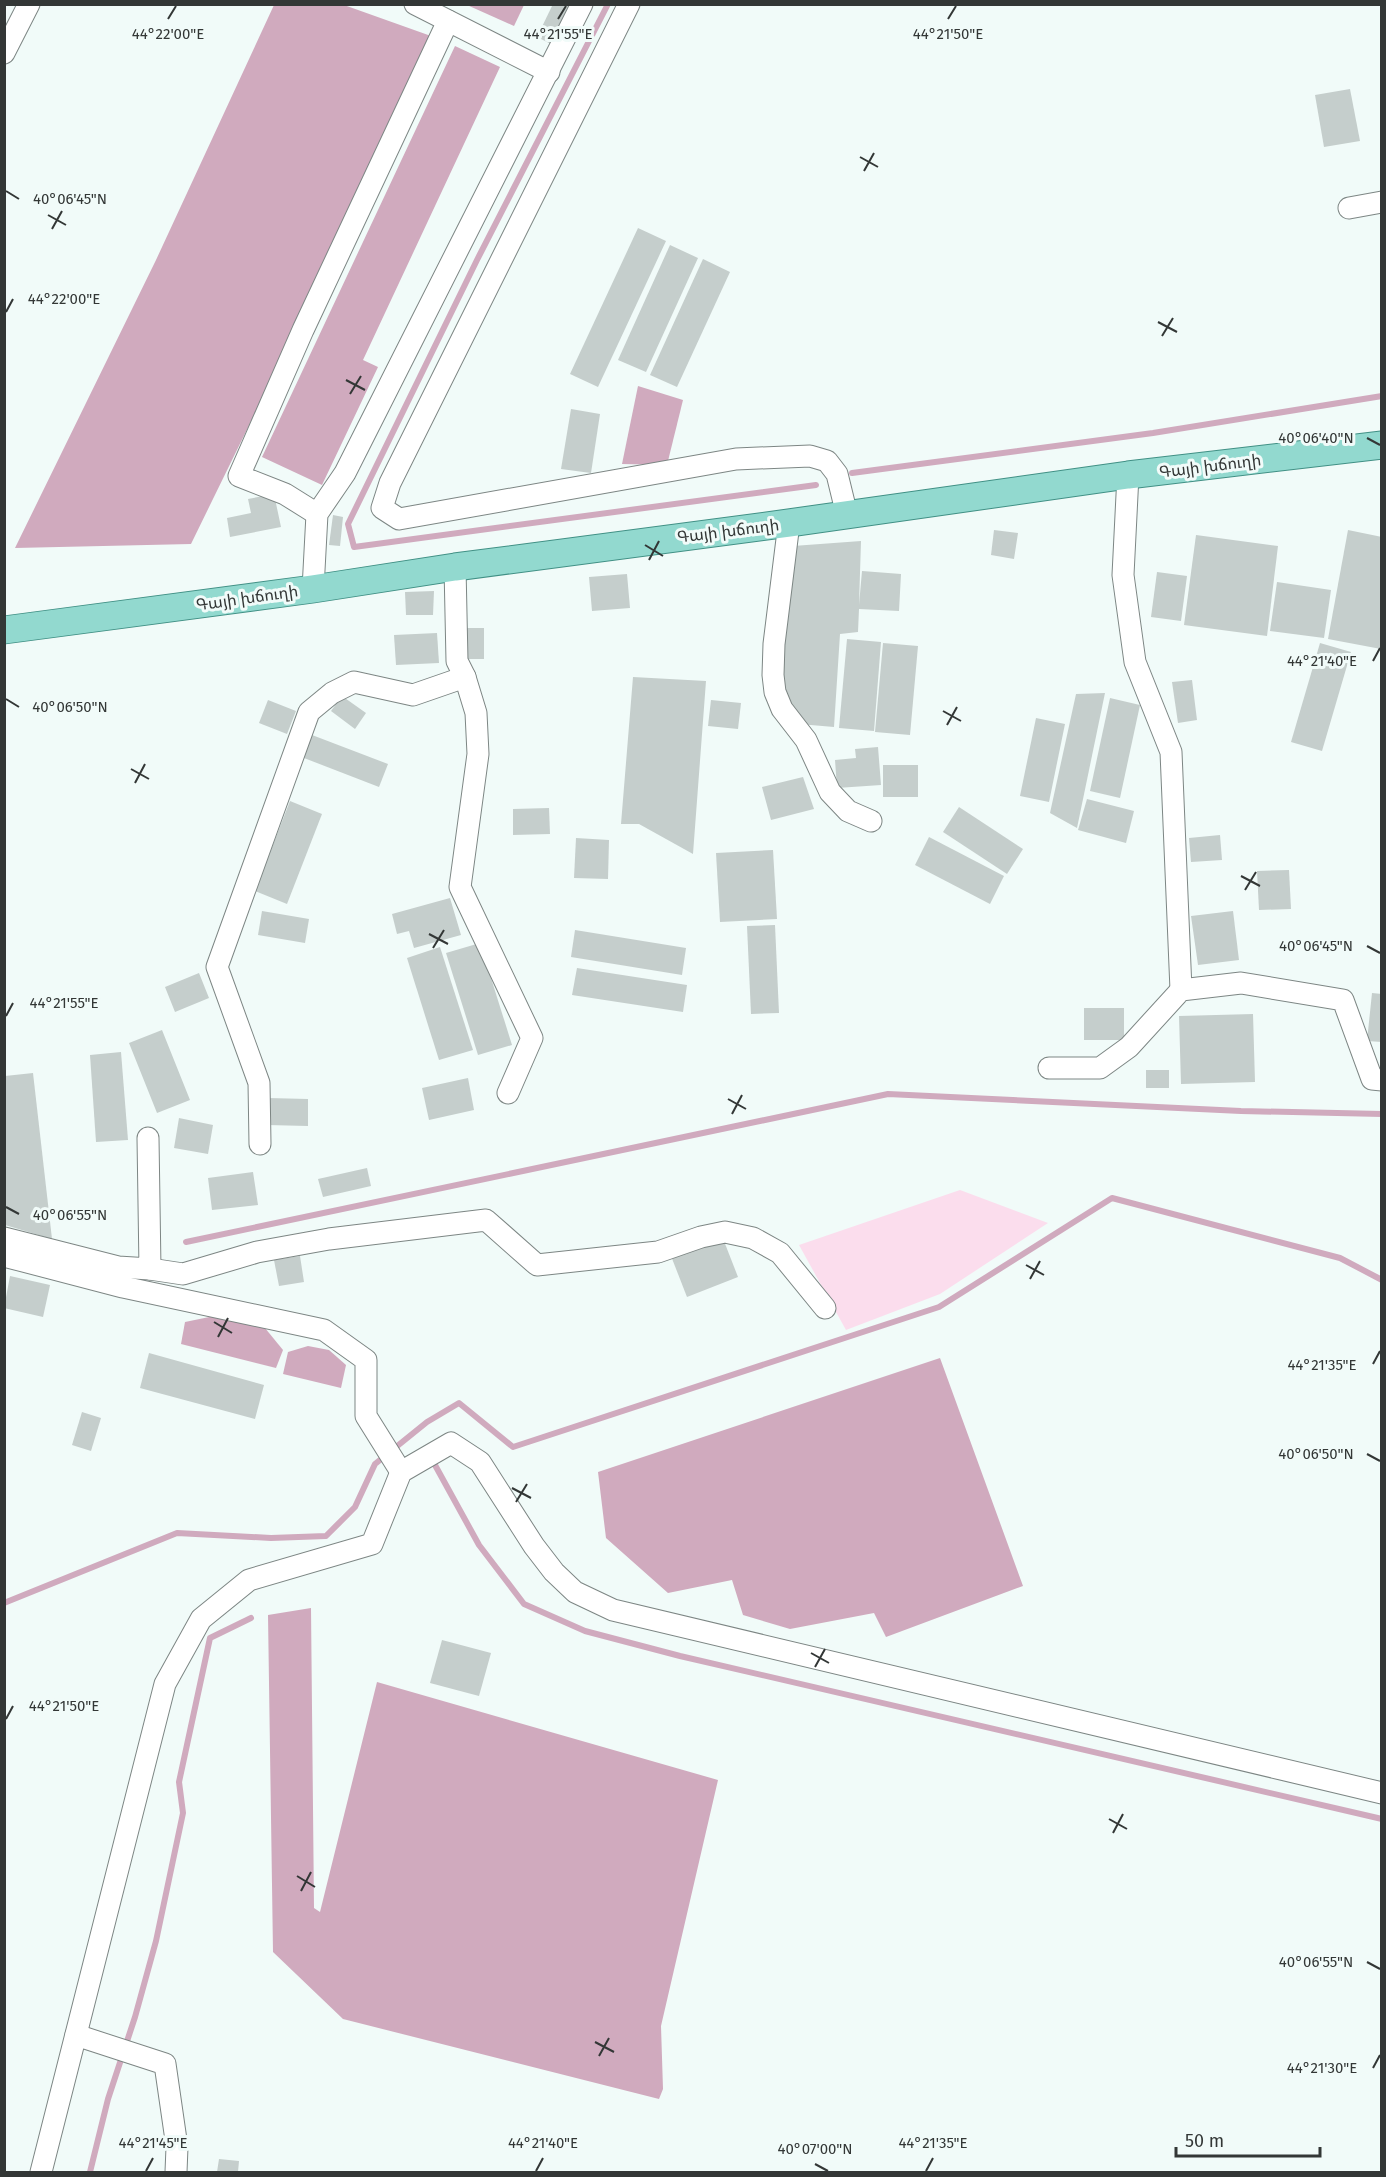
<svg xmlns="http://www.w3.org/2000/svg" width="1386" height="2177" viewBox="0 0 1386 2177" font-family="'Fira Sans','Noto Sans Armenian',sans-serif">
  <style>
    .green { fill: #fbdded }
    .water { fill: #d0aabe }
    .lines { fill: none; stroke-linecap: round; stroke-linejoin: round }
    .stream { stroke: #d0aabe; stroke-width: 6 }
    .building { fill: #c5cecc }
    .minor-casing { stroke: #7d8684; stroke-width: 23 }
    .major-casing { stroke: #419085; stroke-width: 29 }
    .minor { stroke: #fff; stroke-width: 21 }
    .major { stroke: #92d9cf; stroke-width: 27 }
    .ticks { fill: none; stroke: #333736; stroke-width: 2 }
    .labels { text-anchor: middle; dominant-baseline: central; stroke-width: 6; stroke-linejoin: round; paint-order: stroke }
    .street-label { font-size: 16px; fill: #333736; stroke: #f1fbf9 }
    .ticks-label { font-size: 15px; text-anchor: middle; fill: #333736; stroke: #f1fbf9; stroke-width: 6; stroke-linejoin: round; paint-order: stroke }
  </style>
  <rect width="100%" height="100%" fill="#f1fbf9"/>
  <polygon class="green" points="960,1190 1048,1223 940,1294 846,1330 799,1245"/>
  <g class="water">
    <polygon points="274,5 344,5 431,36 295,331 191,544 15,548 156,260"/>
    <polygon points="467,5 524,5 514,26"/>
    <polygon points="455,46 500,67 363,360 378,367 322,485 262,457"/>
    <polygon points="638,386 683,400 667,465 622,464"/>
    <polygon points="219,1315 265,1328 283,1350 276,1368 181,1344 185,1322"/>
    <polygon points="308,1346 329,1350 346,1365 341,1388 283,1374 288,1352"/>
    <polygon points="940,1358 1023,1586 886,1637 874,1613 790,1629 743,1615 732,1580 668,1593 606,1538 598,1472"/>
    <polygon points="311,1608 314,1908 320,1912 377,1682 718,1780 661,2026 663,2089 659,2099 343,2019 273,1952 268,1615"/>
  </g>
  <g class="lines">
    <g class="stream">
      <polyline points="608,4 477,260 348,524 354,547 816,485"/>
      <polyline points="852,473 1153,433 1382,396"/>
      <polyline points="186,1242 888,1094 1241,1111 1382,1114"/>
      <polyline points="435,1465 479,1545 524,1604 585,1631 680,1656 1382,1819"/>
      <polyline points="4,1603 177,1533 271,1538 326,1536 355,1507 375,1464 427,1422 459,1403 513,1447 939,1307 1112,1198 1340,1258 1382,1280"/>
      <polyline points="90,2172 108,2099 135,2017 156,1941 183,1813 179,1782 210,1638 251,1618"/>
    </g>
  </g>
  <g class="building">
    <polygon points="553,4 578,4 557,47 537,37"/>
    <polygon points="1350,89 1360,141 1324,147 1315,95"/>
    <polygon points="638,228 666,241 598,387 570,374"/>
    <polygon points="670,245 698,258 646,372 618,360"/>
    <polygon points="703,259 730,272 677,387 650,375"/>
    <polygon points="571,409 600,414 591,473 561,469"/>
    <polygon points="274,494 281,527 230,537 227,518 251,513 248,499"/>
    <polygon points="333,515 343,517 340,546 329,545"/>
    <polygon points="994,530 1018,533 1014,559 991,555"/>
    <polygon points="1348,530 1382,537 1381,649 1328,639"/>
    <polygon points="1196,535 1278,546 1267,636 1184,625"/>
    <polygon points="861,541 859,605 862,571 901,574 899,611 859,609 858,632 840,634 834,727 799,724 776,685 793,546"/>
    <polygon points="1157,572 1187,576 1181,621 1151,617"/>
    <polygon points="627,574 630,608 592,611 589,577"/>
    <polygon points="1277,582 1331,590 1324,638 1270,631"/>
    <polygon points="434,591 433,615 406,615 405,592"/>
    <rect x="464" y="628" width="20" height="31"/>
    <polygon points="437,633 439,663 396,665 394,635"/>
    <polygon points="847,639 881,642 874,731 839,728"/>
    <polygon points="883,643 918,646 910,735 875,732"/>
    <polygon points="1320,643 1351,652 1322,751 1291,742"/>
    <polygon points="633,677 706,681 693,854 639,824 621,824"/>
    <polygon points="1192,680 1197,720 1178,723 1172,682"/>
    <polygon points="1105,693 1077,828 1050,813 1076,694"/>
    <polygon points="342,696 366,713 355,729 331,711"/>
    <polygon points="1110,698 1140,705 1120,798 1090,791"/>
    <polygon points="268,700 296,711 287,734 259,723"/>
    <polygon points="711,700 741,703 738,729 708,726"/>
    <polygon points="1036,718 1065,724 1049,802 1020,796"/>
    <polygon points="312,735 388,764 379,787 304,758"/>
    <polygon points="878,747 881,785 837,788 835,760 856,758 855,749"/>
    <rect x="883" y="765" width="35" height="32"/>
    <polygon points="803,777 814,809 771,820 762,787"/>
    <polygon points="1087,799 1134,811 1126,843 1078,830"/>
    <polygon points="290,801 322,814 287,904 255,891"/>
    <polygon points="959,807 1023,849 1007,874 943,832"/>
    <polygon points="549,808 550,834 513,835 513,809"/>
    <polygon points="1220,835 1222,860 1191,862 1189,838"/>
    <polygon points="929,837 1004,876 990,904 915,865"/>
    <polygon points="576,838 609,840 608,879 574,878"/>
    <polygon points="773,850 777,919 720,922 716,853"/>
    <polygon points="1289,870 1291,909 1259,910 1257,871"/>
    <polygon points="450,898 461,935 414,948 409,931 397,934 392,914"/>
    <polygon points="262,911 309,919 305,943 258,935"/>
    <polygon points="1233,911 1239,960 1198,965 1191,916"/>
    <polygon points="775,925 779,1013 751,1014 747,926"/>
    <polygon points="575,930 686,948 682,975 571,957"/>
    <polygon points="480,943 512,1045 478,1055 446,953"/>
    <polygon points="440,947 473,1050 439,1060 407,958"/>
    <polygon points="577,968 687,985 683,1012 572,995"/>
    <polygon points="199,973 209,998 175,1012 165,987"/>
    <polygon points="1372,993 1382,994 1382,1042 1367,1041"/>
    <rect x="1084" y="1008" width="40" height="32"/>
    <polygon points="1253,1014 1255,1082 1181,1084 1179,1016"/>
    <polygon points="162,1030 190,1100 157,1113 129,1043"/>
    <polygon points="121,1052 128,1140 96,1142 90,1055"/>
    <rect x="1146" y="1070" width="23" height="18"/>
    <polygon points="33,1073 52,1239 5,1225 5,1076"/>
    <polygon points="468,1078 474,1110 429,1120 422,1088"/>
    <polygon points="268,1098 308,1099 308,1126 267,1125"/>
    <polygon points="179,1118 213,1125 208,1154 174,1148"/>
    <polygon points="367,1168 371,1186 323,1197 318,1179"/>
    <polygon points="253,1172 258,1205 212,1210 208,1178"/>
    <polygon points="722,1236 738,1277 687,1297 671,1256"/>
    <polygon points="300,1256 304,1282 279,1286 274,1260"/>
    <polygon points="10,1276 50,1285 43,1317 4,1308"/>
    <polygon points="149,1353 264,1385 255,1419 140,1388"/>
    <polygon points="82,1412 101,1418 91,1451 72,1445"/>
    <polygon points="442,1640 491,1653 479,1696 430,1683"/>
    <polygon points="219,2159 239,2161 238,2172 217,2172"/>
  </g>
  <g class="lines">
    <defs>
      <g id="minor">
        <polyline points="415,4 549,72"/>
        <polyline points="629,4 390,483 382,508 399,519 736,459 810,456 827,461 837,474 847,515"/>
        <polyline points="4,53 29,4"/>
        <polyline points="1349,208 1382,202"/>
        <polyline points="1128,475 1123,575 1135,662 1171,752 1181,990"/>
        <polyline points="317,514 285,494 239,476 303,330 448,21"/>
        <polyline points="789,523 774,644 773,675 775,692 782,709 806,740 830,792 848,811 871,821"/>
        <polyline points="455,567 457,661 465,677 476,713 478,754 460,887 532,1038 508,1093"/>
        <polyline points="313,589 317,514 345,473 582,4"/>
        <polyline points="1049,1068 1100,1068 1129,1047 1181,990 1241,983 1343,1000 1372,1079 1382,1080"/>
        <polyline points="260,1144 259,1083 217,967 309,712 332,693 354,682 413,695 465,677"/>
        <polyline points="4,1238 118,1267 150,1269 148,1138"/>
        <polyline points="4,1256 123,1287 324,1330 366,1360 366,1416 401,1472"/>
        <polyline points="150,1269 183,1274 257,1252 329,1239 486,1220 537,1265 658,1252 701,1237 725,1232 753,1238 780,1253 825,1308"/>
        <polyline points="76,2035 165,2064 177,2147 176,2172"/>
        <polyline points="41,2172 165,1684 201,1619 249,1580 372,1544 401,1472 451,1443 480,1462 534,1546 554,1572 575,1592 613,1610 1382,1793"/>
      </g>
      <polyline id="major" points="4,630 313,589 455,567 789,523 1128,475 1382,445"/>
    </defs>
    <use href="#minor" class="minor-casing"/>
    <use href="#major" class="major-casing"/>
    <use href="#minor" class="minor"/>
    <use href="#major" class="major"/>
  </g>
  <path class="ticks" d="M 168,19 L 176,6M 558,19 L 566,6M 948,19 L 956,6M 860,157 L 878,167M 864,171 L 874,153M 6,191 L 19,199M 48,215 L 66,225M 52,229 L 62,211M 6,312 L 13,299M 1158,322 L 1177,332M 1162,336 L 1173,318M 346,380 L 365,390M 350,394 L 361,376M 1367,438 L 1380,445M 645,545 L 663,556M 649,560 L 659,541M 1373,661 L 1380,648M 6,699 L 19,707M 943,711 L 961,721M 947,725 L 957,707M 131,769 L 149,779M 135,783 L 145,764M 1241,876 L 1260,886M 1245,890 L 1256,872M 429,934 L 448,944M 1367,946 L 1380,953M 433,948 L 444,930M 6,1016 L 13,1003M 728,1099 L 746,1109M 732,1114 L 742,1095M 6,1207 L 19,1214M 1026,1265 L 1044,1275M 1030,1279 L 1040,1261M 214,1322 L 232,1333M 218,1337 L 228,1318M 1373,1364 L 1380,1351M 1367,1454 L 1380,1461M 512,1488 L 531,1498M 516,1502 L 527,1484M 811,1653 L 829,1663M 815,1667 L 825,1649M 6,1719 L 13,1706M 1109,1819 L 1127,1829M 1113,1833 L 1123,1814M 297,1876 L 315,1887M 301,1891 L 311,1872M 1367,1962 L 1380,1969M 595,2042 L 614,2052M 599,2056 L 609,2038M 1373,2068 L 1380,2055M 815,2164 L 828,2171M 146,2171 L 153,2158M 536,2171 L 543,2158M 926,2171 L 933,2158"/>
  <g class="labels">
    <g class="street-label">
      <text transform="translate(1210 466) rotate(-7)">Գայի խճուղի</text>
      <text transform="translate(728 531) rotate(-7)">Գայի խճուղի</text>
      <text transform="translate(247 598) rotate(-8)">Գայի խճուղի</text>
    </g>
  </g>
  <g class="ticks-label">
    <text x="168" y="39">44°22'00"E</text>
    <text x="558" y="39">44°21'55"E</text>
    <text x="948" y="39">44°21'50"E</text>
    <text x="70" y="204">40°06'45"N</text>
    <text x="64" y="304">44°22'00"E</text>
    <text x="1316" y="443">40°06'40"N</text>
    <text x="1322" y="666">44°21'40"E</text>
    <text x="70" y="712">40°06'50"N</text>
    <text x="1316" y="951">40°06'45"N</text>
    <text x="64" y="1008">44°21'55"E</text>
    <text x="70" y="1220">40°06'55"N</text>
    <text x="1322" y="1370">44°21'35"E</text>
    <text x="1316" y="1459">40°06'50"N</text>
    <text x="64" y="1711">44°21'50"E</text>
    <text x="1316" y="1967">40°06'55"N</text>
    <text x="1322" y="2073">44°21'30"E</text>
    <text x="153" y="2148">44°21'45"E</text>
    <text x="543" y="2148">44°21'40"E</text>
    <text x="933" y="2148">44°21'35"E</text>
    <text x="815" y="2154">40°07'00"N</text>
  </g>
  <rect width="1386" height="2177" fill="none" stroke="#333736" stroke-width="12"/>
  <path d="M1176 2147v9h144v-9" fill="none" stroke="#333736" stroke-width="3"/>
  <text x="1185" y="2147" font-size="18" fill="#333736" stroke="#f1fbf9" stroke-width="4.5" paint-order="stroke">50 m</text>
</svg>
